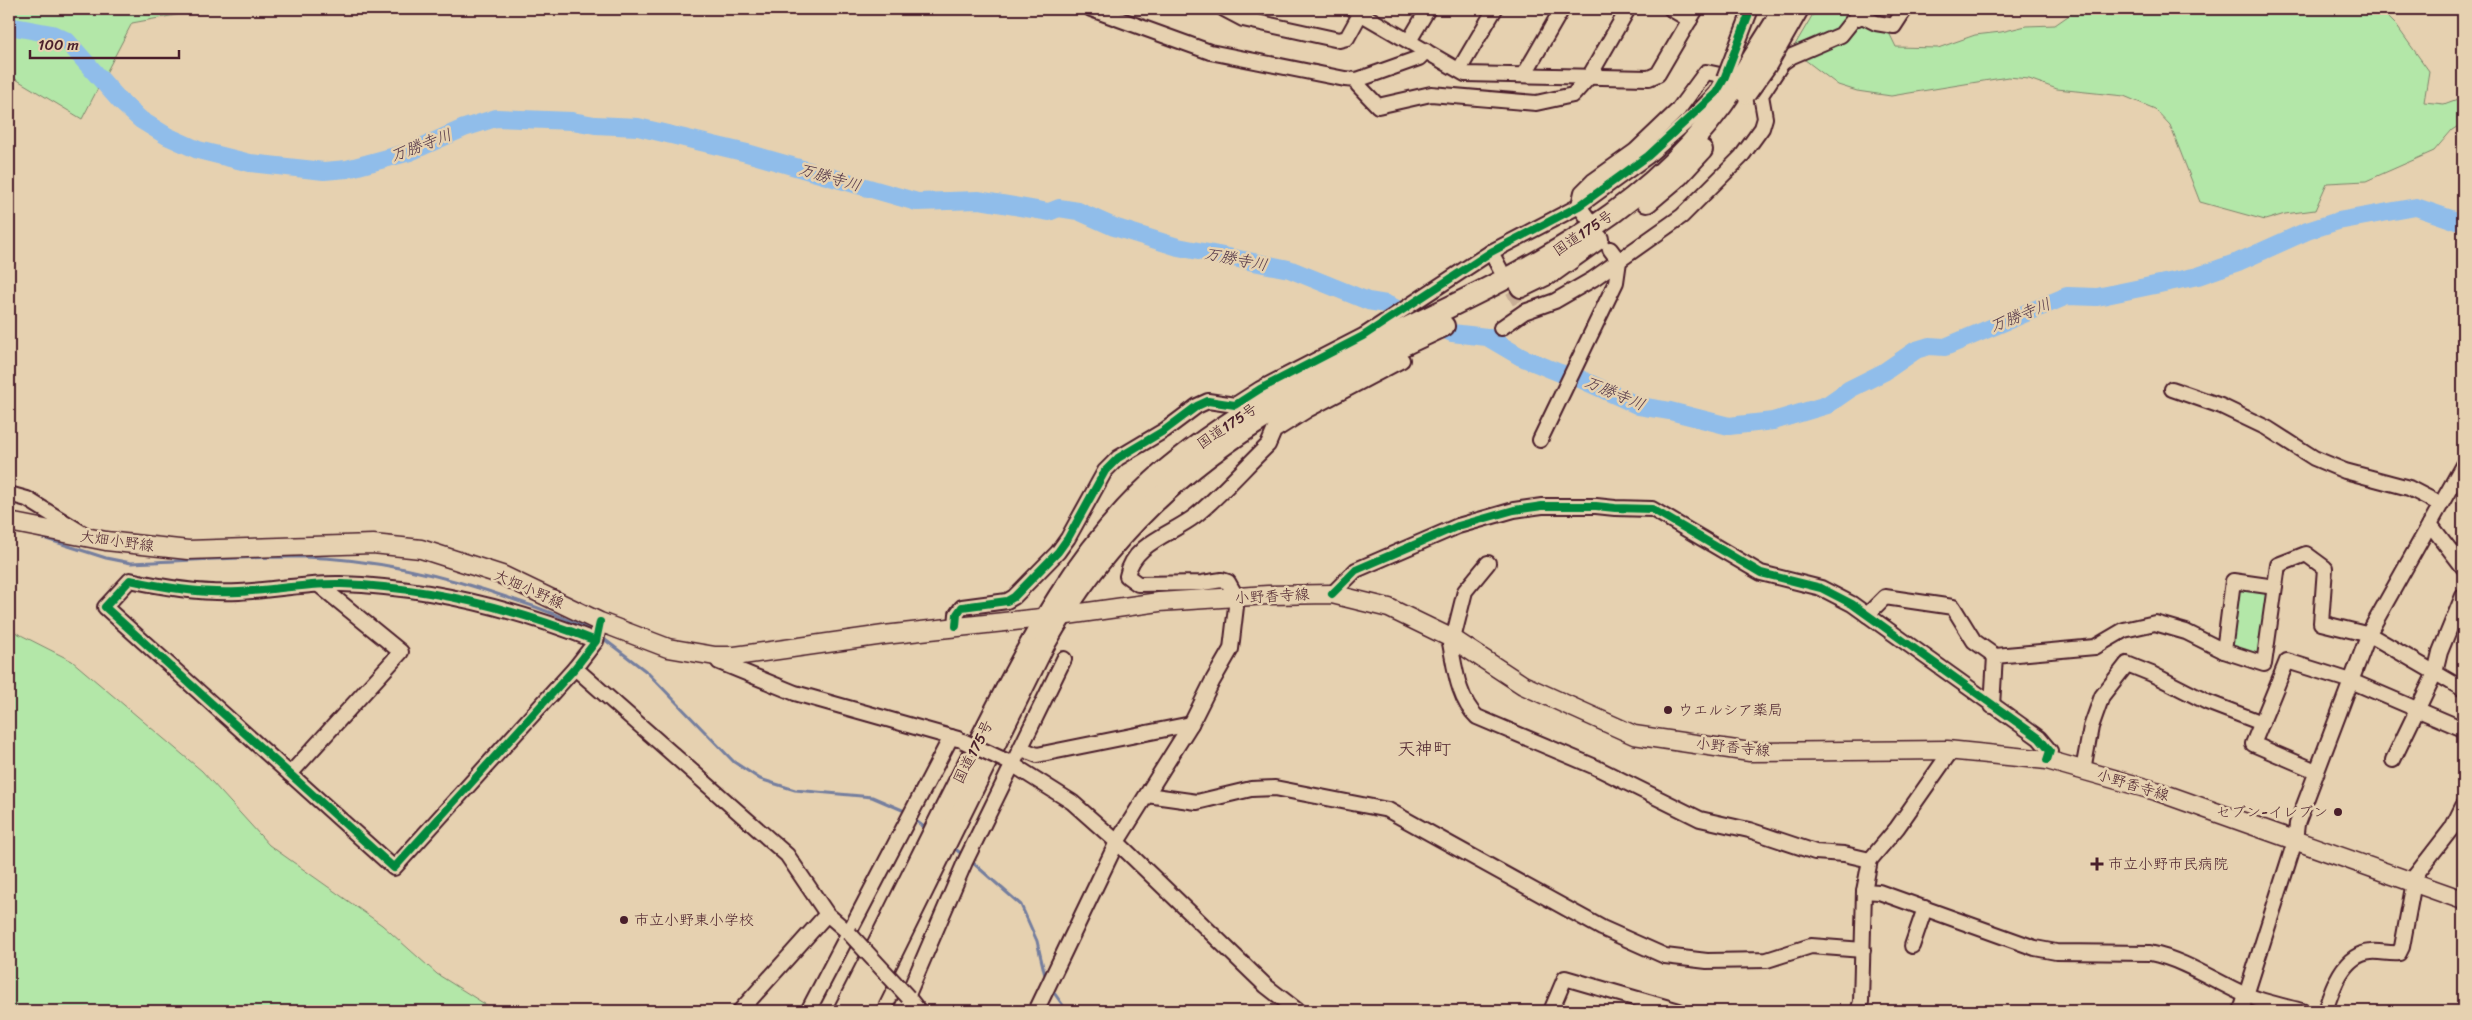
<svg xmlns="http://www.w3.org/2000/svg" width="2472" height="1020" viewBox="0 0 2472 1020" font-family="Sriracha,'Klee One',sans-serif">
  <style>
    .green { fill: #b3e7a8; stroke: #7e836a }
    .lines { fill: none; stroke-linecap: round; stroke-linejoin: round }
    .stream { stroke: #747e9e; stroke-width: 3 }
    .river { stroke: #90bdea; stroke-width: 18 }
    .minor-tunnel { stroke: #c7ad95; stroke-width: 14; stroke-dasharray: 14 7; stroke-linecap: butt }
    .minor-casing { stroke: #4a1f2b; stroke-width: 18 }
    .major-casing { stroke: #4a1f2b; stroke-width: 21 }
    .highway-casing { stroke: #4a1f2b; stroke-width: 24 }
    .minor { stroke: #e6d1b0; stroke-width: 14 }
    .major { stroke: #e6d1b0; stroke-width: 18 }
    .highway { stroke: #e6d1b0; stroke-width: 20 }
    .minor-bridge-casing { stroke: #4a1f2b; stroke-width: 18; stroke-linecap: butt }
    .highway-bridge-casing { stroke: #4a1f2b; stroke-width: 24; stroke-linecap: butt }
    .minor-bridge { stroke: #e6d1b0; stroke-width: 14 }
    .highway-bridge { stroke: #e6d1b0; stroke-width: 20 }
    .cycleway-casing { stroke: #e6d1b0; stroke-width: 11 }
    .cycleway { stroke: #00873e; stroke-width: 8 }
    .poi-dot { fill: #4a1f2b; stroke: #e6d1b0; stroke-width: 2 }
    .labels { text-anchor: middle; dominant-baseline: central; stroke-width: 5; stroke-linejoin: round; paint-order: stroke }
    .street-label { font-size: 15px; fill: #4a1f2b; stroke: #e6d1b0 }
    .poi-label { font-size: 15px; fill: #4a1f2b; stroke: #e6d1b0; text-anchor: start }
    .water-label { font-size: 16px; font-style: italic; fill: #543748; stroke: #e6d1b0 }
    .quarter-label { font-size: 18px; fill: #4a1f2b; stroke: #e6d1b0 }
  </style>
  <rect width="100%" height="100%" fill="#e6d1b0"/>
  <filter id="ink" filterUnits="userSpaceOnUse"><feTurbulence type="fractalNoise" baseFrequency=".02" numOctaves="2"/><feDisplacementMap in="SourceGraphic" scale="10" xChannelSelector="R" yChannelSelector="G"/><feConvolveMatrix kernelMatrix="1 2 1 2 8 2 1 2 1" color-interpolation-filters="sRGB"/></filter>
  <g filter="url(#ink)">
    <g class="green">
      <polygon points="9,9 208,9 132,23 82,119 9,75"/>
      <polygon points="1816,9 1876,9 1878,10 1896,47 1938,48 1975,35 2001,32 2026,26 2055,25 2078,9 2380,9 2396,25 2429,71 2424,102 2444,104 2463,97 2463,123 2452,130 2434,151 2366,181 2327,183 2315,210 2285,214 2265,220 2200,202 2170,125 2155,109 2124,96 2057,89 2029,79 2008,77 1891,96 1857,91 1838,85 1792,50"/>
      <polygon points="2236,584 2270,592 2261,657 2229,649"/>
      <polygon points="9,629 72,661 202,771 269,845 382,925 437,974 496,1011 9,1011"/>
    </g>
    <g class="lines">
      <g class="stream">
        <path d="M 37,536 L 106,558 L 131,563 C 188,561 247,556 304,557 C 377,559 447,576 515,600 C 543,609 569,619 595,633"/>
        <polyline points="600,636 647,672 734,762 760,779 795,790 872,797 907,812"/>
        <polyline points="916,821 924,827"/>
        <polyline points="954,848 963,855"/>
        <polyline points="972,862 1021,905 1037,941 1046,980"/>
        <polyline points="1052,990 1067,1011"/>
      </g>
      <polyline class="river" points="9,26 52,34 67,41 120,101 141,120 167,136 198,150 250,163 324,171 347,169 410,152 464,128 496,118 572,121 595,125 638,127 747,153 917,202 979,200 1049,212 1059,208 1078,211 1114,227 1178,247 1289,269 1368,301 1386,304 1452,333 1487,337 1521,357 1560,373 1578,378 1639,406 1670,411 1729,426 1773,421 1827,405 1850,389 1884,372 1916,350 1929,346 1945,347 2067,296 2097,297 2198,276 2238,262 2307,231 2338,221 2416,207 2463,223"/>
      <polyline class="minor-tunnel" points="1502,272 1519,302"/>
      <defs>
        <g id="minor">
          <polyline points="1091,9 1210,52 1345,79 1357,80 1419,58 1426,51"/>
          <polyline points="1224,9 1243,19 1339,40 1347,38 1363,9"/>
          <polyline points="1353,9 1465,74 1649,78 1658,74 1696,9"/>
          <polyline points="1671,9 1690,20"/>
          <polyline points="1409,41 1428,9"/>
          <polyline points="1459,70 1495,9"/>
          <polyline points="1524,75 1562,9"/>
          <polyline points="1357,80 1358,85 1378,106 1431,94 1536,103 1573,95 1589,77 1628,9"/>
          <polyline points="1579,205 1582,192 1593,181 1635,151 1678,110 1706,72 1734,78"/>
          <polyline points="1579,206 1587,217"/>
          <polyline points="1491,252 1500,269"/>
          <polyline points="1501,328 1524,312 1555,301 1593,279 1682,216 1741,157 1762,128 1765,118 1761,95 1782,63 1792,56 1841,35 1853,20 1862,16 1876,23 1894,26 1905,9"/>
          <polyline points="2172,389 2221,406 2267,428 2314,458 2345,471 2409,488 2440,504"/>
          <polyline points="1540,440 1616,282 1619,261 1610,249"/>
          <polyline points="9,494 27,499 87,536"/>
          <polyline points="2430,524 2463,567"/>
          <path d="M 1488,563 L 1465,591 L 1453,639 L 1450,643 C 1455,668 1458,699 1477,717 L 1593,766 L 1700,819 L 1749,830 L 1815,852 L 1844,854 L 1870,860"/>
          <polyline points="2275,587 2233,581 2224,651 2264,664 2278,565 2306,554 2325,568 2321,623 2370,635 2463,689"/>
          <polyline points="1332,594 1356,570 1458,526 1514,510 1542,506 1596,506 1615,508 1652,509 1761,573 1821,588 1852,604 2039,738 2050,751 2047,760"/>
          <polyline points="1867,615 1885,597 1953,607 1974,641 1995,656"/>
          <polyline points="956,626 957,614 962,607 1007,601 1014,597 1058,552 1068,538 1105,471 1118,458 1165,430 1197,406 1208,401 1235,405 1260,389 1363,336 1491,252 1579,206 1648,156 1699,111 1716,93 1724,79"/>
          <path d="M 596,641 C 516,609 428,587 341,584 C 308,583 273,590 239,592 C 202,594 166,588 130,580 L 105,607 L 394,868 L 575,668 L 596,641 L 600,622"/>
          <polyline points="715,656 719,662 795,693 958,739"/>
          <polyline points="575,668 787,855 827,914 849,933"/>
          <polyline points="1992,706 1995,656 2095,647 2124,630 2155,623 2186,632 2224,651"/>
          <polyline points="1022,749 1037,755 1191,724"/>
          <polyline points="2393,760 2435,673 2440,652 2463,596"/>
          <polyline points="1007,761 1072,802 1117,842 1266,986 1298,1011"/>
          <polyline points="2083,770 2091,727 2102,696 2127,664 2152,674 2207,702 2262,723"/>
          <polyline points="2316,771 2253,744 2287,661 2351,681 2463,729"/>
          <polyline points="290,774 401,652 319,585"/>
          <polyline points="1147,795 1197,802 1251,789 1275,788 1388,810 1602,928 1665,956 1707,961 1767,960 1811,946 1863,950"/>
          <polyline points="2411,881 2452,828 2463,806"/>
          <path d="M 1864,891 L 1879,892 L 2035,948 L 2056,952 L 2150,953 C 2185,960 2214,981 2246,995 C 2263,1002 2283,1006 2302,1011"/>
          <polyline points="1912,946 1925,908"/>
          <polyline points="908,997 919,1011"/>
          <polyline points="740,1011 827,914"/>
          <polyline points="808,1011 951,737"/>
          <polyline points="901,1011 965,862 1064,659"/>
          <path d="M 1036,1011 L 1117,842 L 1191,724 L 1212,682 L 1231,649 L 1237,598 L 1228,582 L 1222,580 L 1202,583 L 1138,584 L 1127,576 C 1133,543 1172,534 1195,516 C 1219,497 1245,467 1268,445 L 1274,431 L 1309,409 L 1402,360"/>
          <polyline points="1551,1011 1565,978 1679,1011"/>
          <polyline points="1858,1011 1861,1002 1864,891 1870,860 1897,828 1951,751"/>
          <polyline points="2241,1011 2295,841 2297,824 2370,631 2463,465"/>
          <path d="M 2325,1011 C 2332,989 2343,954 2371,952 C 2380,951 2389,954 2399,953 L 2402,947 L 2414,882"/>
        </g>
        <polyline id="major" points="9,522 106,541 188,550 373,544 421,549 502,575 600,622 668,648 715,656 735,656 884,635 1060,616 1159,602 1268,595 1332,594 1389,608 1453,639 1523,685 1634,735 1750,752 1947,750 2047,760 2156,791 2463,900"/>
        <g id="highway">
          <polyline points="1647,202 1679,175 1702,150"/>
          <polyline points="1521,287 1552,272 1598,239"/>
          <path d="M 844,1011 C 888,926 929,840 973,754 C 1025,651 1076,546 1167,469 C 1344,319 1603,291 1736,85"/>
          <path d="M 863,1011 L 1044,645 C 1105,537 1187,461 1294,400 C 1343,372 1394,350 1444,326"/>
        </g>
      </defs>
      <use href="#minor" class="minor-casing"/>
      <use href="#major" class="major-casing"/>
      <use href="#highway" class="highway-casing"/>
      <use href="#minor" class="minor"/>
      <use href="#major" class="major"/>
      <use href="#highway" class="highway"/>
      <defs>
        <g id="minor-bridge">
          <polyline points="1724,79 1751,9"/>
          <polyline points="963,741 1006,761"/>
          <polyline points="849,933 908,997"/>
        </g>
        <g id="highway-bridge">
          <polyline points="1736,85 1775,23"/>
          <polyline points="1746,93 1766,65 1798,9"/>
        </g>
      </defs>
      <use href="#minor-bridge" class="minor-bridge-casing"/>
      <use href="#highway-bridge" class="highway-bridge-casing"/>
      <use href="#minor-bridge" class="minor-bridge"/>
      <use href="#highway-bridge" class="highway-bridge"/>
      <defs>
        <g id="cycleway">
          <polyline points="1332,594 1356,570 1458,526 1514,510 1542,506 1596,506 1615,508 1652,509 1761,573 1821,588 1852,604 2039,738 2050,751 2047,760"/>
          <polyline points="956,626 957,614 962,607 1007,601 1014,597 1058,552 1068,538 1105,471 1118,458 1165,430 1197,406 1208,401 1235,405 1260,389 1363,336 1491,252 1579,206 1648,156 1716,93 1724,79 1751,9"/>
          <path d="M 596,641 C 516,609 428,587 341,584 C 308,583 273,590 239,592 C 202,594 166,588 130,580 L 105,607 L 394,868 L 575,668 L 596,641 L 600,622"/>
        </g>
      </defs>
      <use href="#cycleway" class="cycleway-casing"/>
      <use href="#cycleway" class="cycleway"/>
    </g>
  </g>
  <g class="poi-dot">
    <circle cx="1668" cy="710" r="5"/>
    <circle cx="2338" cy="812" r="5"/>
    <path d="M2094.5 856.5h5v5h5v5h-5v5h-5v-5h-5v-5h5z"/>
    <circle cx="624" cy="920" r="5"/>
  </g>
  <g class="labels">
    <g class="street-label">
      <text transform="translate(1583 233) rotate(-34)">国道175号</text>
      <text transform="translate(1227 426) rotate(-34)">国道175号</text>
      <text transform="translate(117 541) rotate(8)">大畑小野線</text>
      <text transform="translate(529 589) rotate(24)">大畑小野線</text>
      <text transform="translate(1272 596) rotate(-3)">小野香寺線</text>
      <text transform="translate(1733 747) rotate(6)">小野香寺線</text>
      <text transform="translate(973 752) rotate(-63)">国道175号</text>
      <text transform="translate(2133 785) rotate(17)">小野香寺線</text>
    </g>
    <g class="poi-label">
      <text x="1678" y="710">ウエルシア薬局</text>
      <text x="2328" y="812" text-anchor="end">セブン-イレブン</text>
      <text x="2108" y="864">市立小野市民病院</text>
      <text x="634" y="920">市立小野東小学校</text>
    </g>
    <g class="water-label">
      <text transform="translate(421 145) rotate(-21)">万勝寺川</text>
      <text transform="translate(830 177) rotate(16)">万勝寺川</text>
      <text transform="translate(1236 259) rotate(11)">万勝寺川</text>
      <text transform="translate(2020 315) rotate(-22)">万勝寺川</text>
      <text transform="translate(1615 393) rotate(23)">万勝寺川</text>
    </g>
    <g class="quarter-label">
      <text x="1424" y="749">天神町</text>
    </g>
  </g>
  <rect width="2472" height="1020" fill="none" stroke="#e6d1b0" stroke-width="30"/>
  <rect x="15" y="15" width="2442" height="990" fill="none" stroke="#4a1f2b" stroke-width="2" filter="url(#ink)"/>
  <path d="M30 50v8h149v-8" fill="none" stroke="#4a1f2b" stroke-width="2.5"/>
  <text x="38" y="50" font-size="15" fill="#4a1f2b" stroke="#e6d1b0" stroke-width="4" paint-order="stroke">100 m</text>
</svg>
